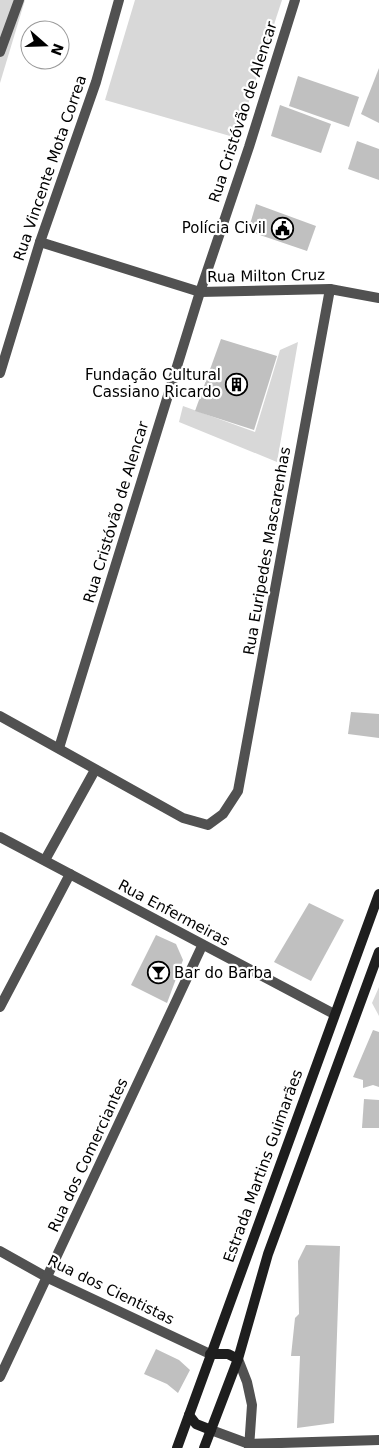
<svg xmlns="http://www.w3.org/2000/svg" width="379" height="1448" viewBox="0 0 379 1448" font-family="'DejaVu Sans',sans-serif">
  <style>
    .green { fill: #d8d8d8 }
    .building { fill: #c0c0c0 }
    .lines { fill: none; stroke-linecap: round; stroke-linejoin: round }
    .minor { stroke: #515151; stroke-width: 10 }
    .secondary { stroke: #1e1e1e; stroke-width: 10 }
    .labels { text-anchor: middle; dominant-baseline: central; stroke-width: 4.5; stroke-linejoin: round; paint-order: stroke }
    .street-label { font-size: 15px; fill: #000; stroke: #fff }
    .poi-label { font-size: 15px; fill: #000; stroke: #fff; text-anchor: end }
  </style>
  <rect width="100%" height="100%" fill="#fff"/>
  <g class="green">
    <polygon points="0,0 25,0 0,83"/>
    <polygon points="135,0 282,0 237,138 105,100"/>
    <polygon points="298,342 277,462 179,422 183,406 255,432 280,350"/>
    <polygon points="379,987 379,1016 372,1003"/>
  </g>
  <g class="building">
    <polygon points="379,68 379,123 361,114"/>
    <polygon points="298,76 359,97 349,127 289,106"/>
    <polygon points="280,105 331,124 321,153 271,136"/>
    <polygon points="357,141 379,149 379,180 348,169"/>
    <polygon points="256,204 316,226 307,251 248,231"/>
    <polygon points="221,339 277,356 254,430 195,411"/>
    <polygon points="351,712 379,714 379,738 348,734"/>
    <polygon points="309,903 344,920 311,981 274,962"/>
    <polygon points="156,935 176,944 183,960 167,1003 131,985"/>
    <polygon points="373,1030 379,1032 379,1087 373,1085 363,1088 363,1080 353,1077"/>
    <polygon points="364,1099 379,1100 379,1128 362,1128"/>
    <polygon points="306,1245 340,1246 334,1423 297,1428 300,1356 291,1356 295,1318 299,1314 298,1261"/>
    <polygon points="156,1349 179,1360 190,1370 178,1393 167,1384 144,1374"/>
  </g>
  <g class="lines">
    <g class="minor">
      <polyline points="0,52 19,0"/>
      <polyline points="40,242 200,292 330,289 379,298"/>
      <polyline points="0,373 40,242 96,82 119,0"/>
      <polyline points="0,716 183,818 208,825 223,814 238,791 330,289"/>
      <polyline points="59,748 200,292 249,147 295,0"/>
      <polyline points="0,837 334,1014"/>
      <polyline points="45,860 95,770"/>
      <polyline points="0,1007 70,874"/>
      <polyline points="0,1251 48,1278 210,1354"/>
      <polyline points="238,1359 247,1382 252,1405 249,1448"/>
      <polyline points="0,1377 202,946"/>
      <polyline points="211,1430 249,1444 379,1440"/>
    </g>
    <g class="secondary">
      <polyline points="210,1354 228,1354 238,1359"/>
      <polyline points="189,1415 196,1424 211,1430"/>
      <polyline points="177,1448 379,894"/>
      <polyline points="204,1448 238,1359 268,1254 379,952"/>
    </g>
  </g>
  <defs>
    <symbol id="civic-ring" viewBox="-11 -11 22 22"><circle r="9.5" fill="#fff" stroke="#000" stroke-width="1.5"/><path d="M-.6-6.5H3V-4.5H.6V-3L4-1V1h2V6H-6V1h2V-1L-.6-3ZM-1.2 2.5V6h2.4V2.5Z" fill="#000"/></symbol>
    <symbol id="building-ring" viewBox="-11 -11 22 22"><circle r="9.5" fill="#fff" stroke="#000" stroke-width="1.5"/><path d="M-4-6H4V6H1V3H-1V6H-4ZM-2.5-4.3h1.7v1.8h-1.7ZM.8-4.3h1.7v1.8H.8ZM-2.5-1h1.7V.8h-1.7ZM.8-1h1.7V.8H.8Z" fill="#000"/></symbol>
    <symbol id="bar-ring" viewBox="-11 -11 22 22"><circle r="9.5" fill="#fff" stroke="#000" stroke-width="1.5"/><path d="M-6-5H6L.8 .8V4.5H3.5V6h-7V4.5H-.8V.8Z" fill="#000"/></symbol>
  </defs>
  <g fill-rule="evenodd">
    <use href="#civic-ring" x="270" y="216" width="25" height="25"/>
    <use href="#building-ring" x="224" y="372" width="25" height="25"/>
    <use href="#bar-ring" x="146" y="960" width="25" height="25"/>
  </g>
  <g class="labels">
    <g class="street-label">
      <text transform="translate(243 112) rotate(-72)">Rua Cristóvão de Alencar</text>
      <text transform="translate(50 168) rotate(-71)">Rua Vincente Mota Correa</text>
      <text transform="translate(266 276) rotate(-1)">Rua Milton Cruz</text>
      <text transform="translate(116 512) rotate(-73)">Rua Cristóvão de Alencar</text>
      <text transform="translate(267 551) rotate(-80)">Rua Euripedes Mascarenhas</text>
      <text transform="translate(174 913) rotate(28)">Rua Enfermeiras</text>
      <text transform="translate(88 1155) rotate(-65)">Rua dos Comerciantes</text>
      <text transform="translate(263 1166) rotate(-70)">Estrada Martins Guimarães</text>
      <text transform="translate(111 1290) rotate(26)">Rua dos Cientistas</text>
    </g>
    <g class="poi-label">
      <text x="266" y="228">Polícia Civil</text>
      <text x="221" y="375">Fundação Cultural<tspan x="221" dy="17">Cassiano Ricardo</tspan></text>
      <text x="174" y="973" text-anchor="start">Bar do Barba</text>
    </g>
  </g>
  <g transform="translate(45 45) rotate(110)"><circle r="24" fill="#ffffff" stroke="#999999"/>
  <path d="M0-4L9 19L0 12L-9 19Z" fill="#000000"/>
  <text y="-8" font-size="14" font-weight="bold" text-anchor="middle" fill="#000000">N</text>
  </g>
</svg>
